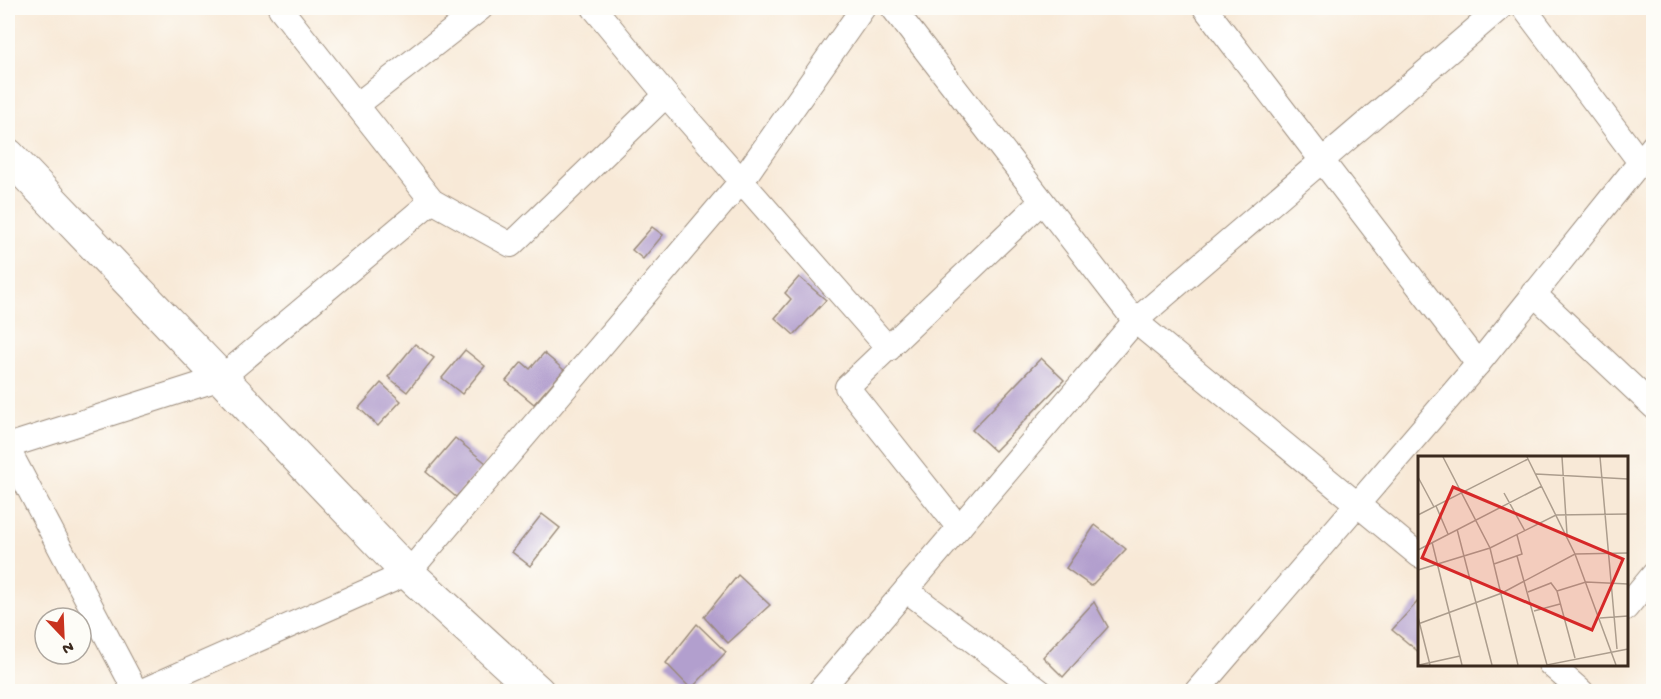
<svg xmlns="http://www.w3.org/2000/svg" width="1661" height="699" viewBox="0 0 1661 699" font-family="'Gochi Hand',sans-serif">
  <style>
    .building { fill: #b29fce }
    .lines { fill: none; stroke-linecap: round; stroke-linejoin: round }
    .street-casing { stroke: #9a8a7a; stroke-width: 26 }
    .secondary-casing { stroke: #9a8a7a; stroke-width: 35 }
    .street { stroke: #fff; stroke-width: 24 }
    .secondary { stroke: #fff; stroke-width: 33 }
    .inset-road { fill: none; stroke: #ac9d8d; stroke-width: 1.5 }
    .view { fill: #d62828; fill-opacity: 0.15; stroke: #d62828; stroke-width: 3 }
    .inset-edge { fill: none; stroke: #3b2a1e; stroke-width: 3 }
  </style>
  <rect width="100%" height="100%" fill="#fdfcf7"/>
  <filter id="ink" filterUnits="userSpaceOnUse"><feTurbulence type="fractalNoise" baseFrequency=".0167" numOctaves="2"/><feDisplacementMap in="SourceGraphic" scale="12" xChannelSelector="R" yChannelSelector="G"/><feConvolveMatrix kernelMatrix="1 2 1 2 8 2 1 2 1" color-interpolation-filters="sRGB"/></filter>
  <filter id="wash" filterUnits="userSpaceOnUse"><feTurbulence type="fractalNoise" baseFrequency=".008" numOctaves="4" result="noise"/><feDisplacementMap in="SourceGraphic" scale="24" xChannelSelector="R" yChannelSelector="G"/><feGaussianBlur stdDeviation="1.35" result="paint"/><feColorMatrix in="noise" values="0 0 0 0 0 0 0 0 0 0 0 0 0 0 0 0 0 1.4 0 .05"/><feComposite in="paint" operator="in"/></filter>
  <g filter="url(#wash)">
    <rect width="100%" height="100%" fill="#f8e9d7"/>
    <g id="blocks">
      <g class="building">
        <polygon points="652,227 663,235 643,259 632,250"/>
        <polygon points="799,277 826,300 794,335 775,318 791,299 785,293"/>
        <polygon points="415,344 434,358 407,392 388,377"/>
        <polygon points="465,350 485,366 462,394 442,378"/>
        <polygon points="544,353 564,370 534,404 506,381 522,362 530,369"/>
        <polygon points="1041,358 1064,380 995,451 972,430"/>
        <polygon points="381,383 401,401 378,426 359,408"/>
        <polygon points="455,438 486,463 456,497 426,472"/>
        <polygon points="542,514 560,528 530,566 512,552"/>
        <polygon points="1095,525 1126,549 1091,586 1066,568"/>
        <polygon points="738,575 770,605 728,643 704,617"/>
        <polygon points="1420,599 1420,653 1392,630"/>
        <polygon points="1094,602 1108,627 1063,677 1043,657"/>
        <polygon points="697,624 726,652 691,689 666,663"/>
      </g>
    </g>
  </g>
  <g filter="url(#ink)">
    <use href="#blocks" fill-opacity="0" stroke="#9a8a7a" stroke-width="1.5"/>
    <g class="lines">
      <defs>
        <g id="street">
          <polyline points="280,8 432,201 511,245 666,95"/>
          <polyline points="594,8 666,95 889,349"/>
          <polyline points="893,8 1135,321 1420,556"/>
          <polyline points="1205,8 1478,364"/>
          <polyline points="1524,8 1640,162"/>
          <polyline points="357,105 481,8"/>
          <polyline points="1533,293 1654,407"/>
          <polyline points="8,446 221,378 432,201"/>
          <polyline points="8,449 136,692"/>
          <polyline points="959,528 847,387 1042,201"/>
          <polyline points="906,590 1041,692"/>
          <polyline points="1626,608 1654,574"/>
          <polyline points="1550,664 1582,692"/>
          <polyline points="140,692 408,573 743,179 863,8"/>
          <polyline points="819,692 1135,321 1500,8"/>
          <polyline points="1196,692 1478,364 1654,145"/>
        </g>
        <polyline id="secondary" points="8,155 408,573 538,692"/>
      </defs>
      <use href="#street" class="street-casing"/>
      <use href="#secondary" class="secondary-casing"/>
      <use href="#street" class="street"/>
      <use href="#secondary" class="secondary"/>
    </g>
  </g>
  <g transform="translate(1418 456)">
    <rect width="210" height="210" fill="#f8e9d7"/>
    <path class="inset-road" d="M 25,1 L 72,92 L 100,209M 109,1 L 157,98 L 198,209M 144,1 L 149,78M 182,1 L 199,193M 118,18 L 210,23M 0,21 L 16,51M 86,37 L 107,75M 18,50 L 30,78M 0,59 L 110,3M 39,73 L 74,209M 14,86 L 44,209M 0,94 L 124,30M 99,100 L 129,209 L 210,193M 76,108 L 104,98 L 99,79M 0,114 L 72,92 L 138,59 L 210,58M 139,135 L 168,126 L 210,128M 110,136 L 133,127 L 139,135 L 157,202M 116,155 L 142,148M 0,161 L 12,209M 182,162 L 210,160M 0,168 L 84,137 L 157,98 L 210,97M 1,209 L 42,200"/>
    <path class="view" d="M 35,31 L 205,103 L 174,174 L 4,102 Z"/>
    <rect width="210" height="210" class="inset-edge"/>
  </g>
  <rect width="1661" height="699" fill="none" stroke="#fdfcf7" stroke-width="30"/>
  <g transform="translate(63 636) rotate(157)"><circle r="28" fill="#fdfcf7" stroke="#afa8a0" stroke-width="1.5"/>
  <path d="M0-4.5L10 22L0 15L-10 22Z" fill="#c8321e"/>
  <text y="-9" font-size="16" font-weight="bold" text-anchor="middle" fill="#3b2a1e">N</text>
  </g>
</svg>
